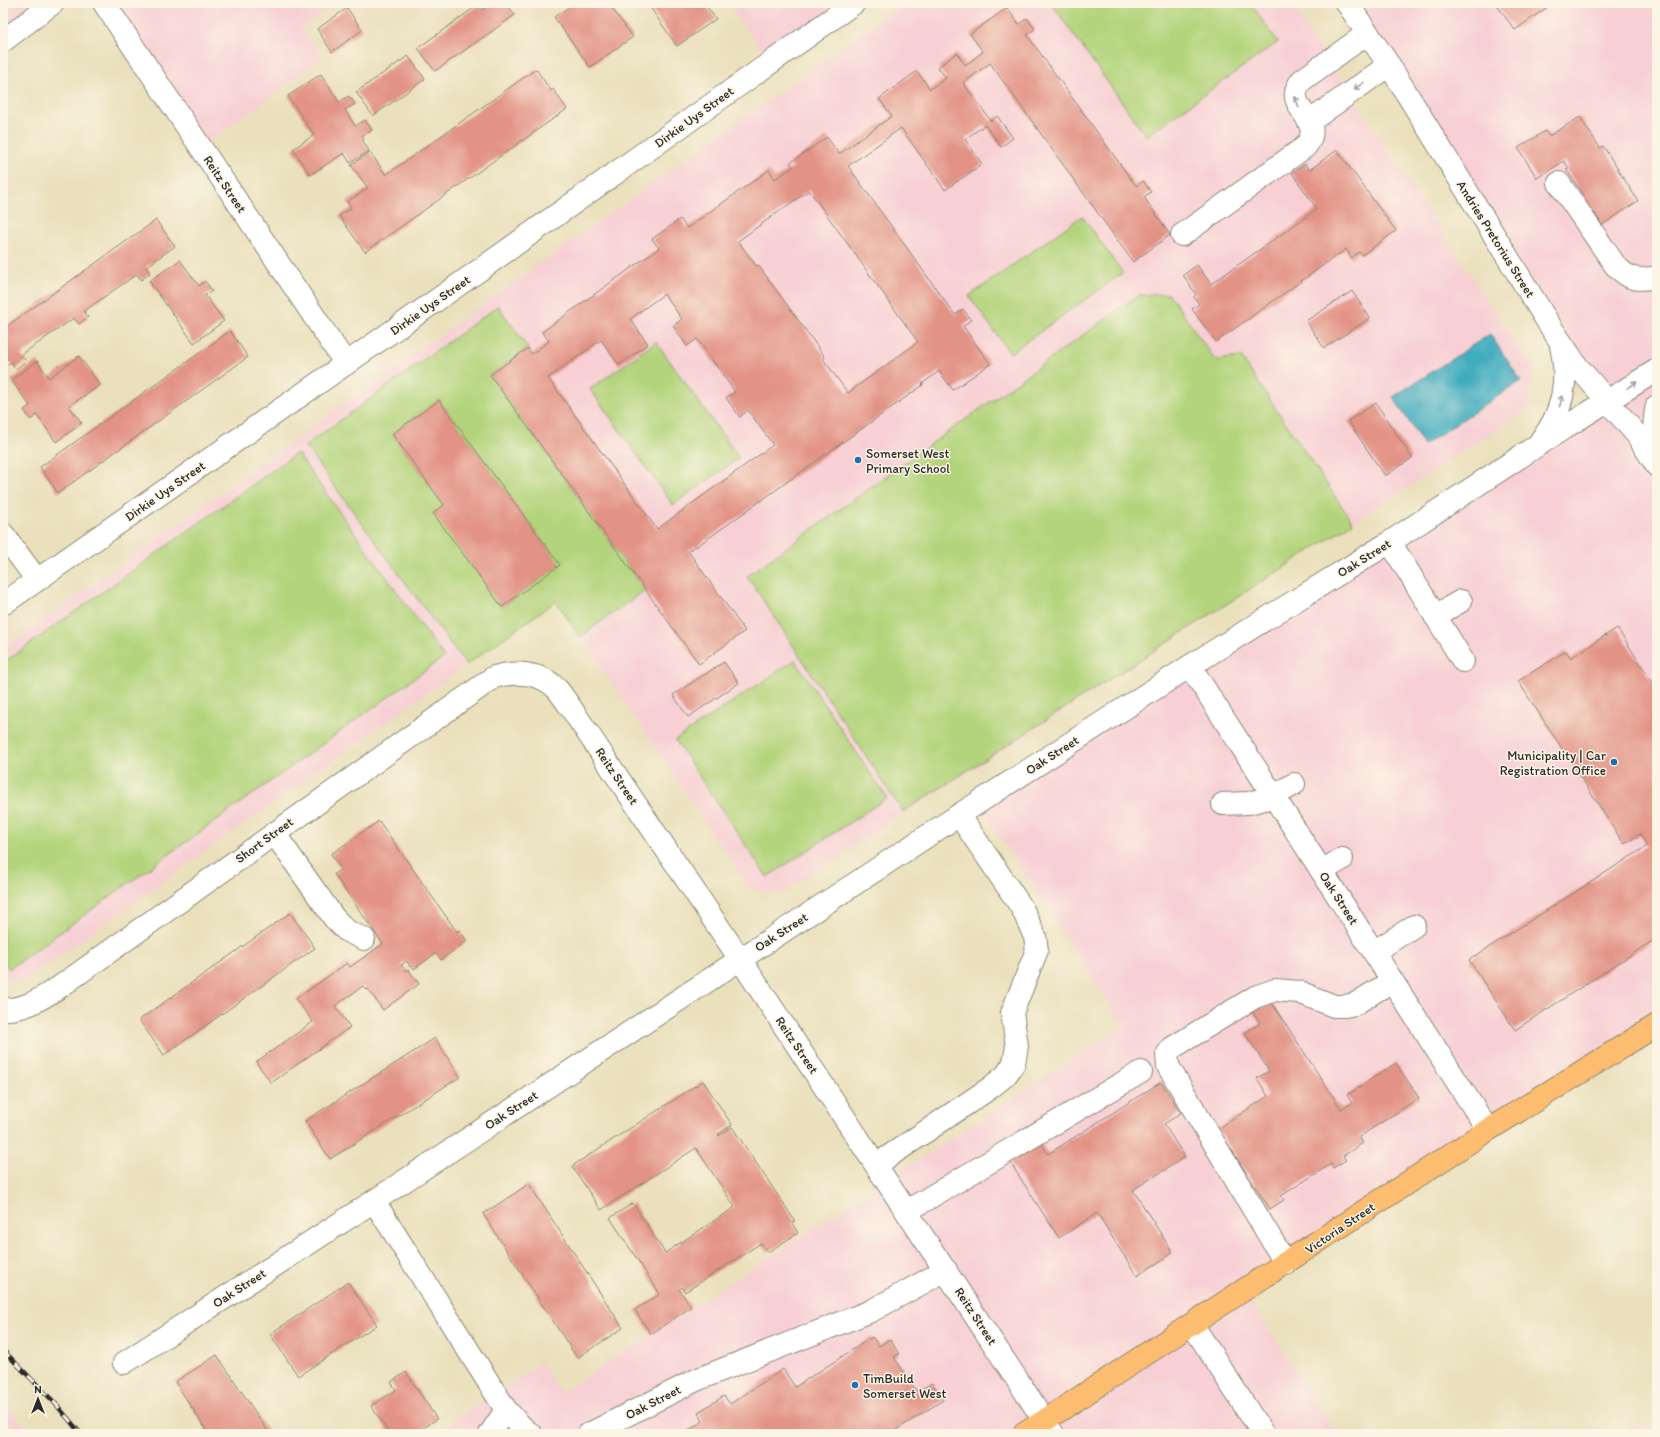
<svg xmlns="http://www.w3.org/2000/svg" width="1660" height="1437" viewBox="0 0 1660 1437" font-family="Itim,sans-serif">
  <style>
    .built { fill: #f7cfd4 }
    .green { fill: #b3d47c; stroke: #6f8054; fill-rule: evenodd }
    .water { fill: #40acbf; stroke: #366c75 }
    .building { fill: #e29385; fill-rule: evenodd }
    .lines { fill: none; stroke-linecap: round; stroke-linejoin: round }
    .minor-casing { stroke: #8a8674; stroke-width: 24 }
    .major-casing { stroke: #8a8674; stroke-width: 24 }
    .minor { stroke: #fff; stroke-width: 22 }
    .major { stroke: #fcbd6f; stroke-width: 22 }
    .rail-casing { stroke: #2b2b2b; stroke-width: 4.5 }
    .rail { stroke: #fcf5e5; stroke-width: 3; stroke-dasharray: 9; stroke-linecap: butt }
    .oneway { stroke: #a0a0a0 }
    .poi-dot { fill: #1f6fb2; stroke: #fcf5e5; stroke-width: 1.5 }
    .labels { text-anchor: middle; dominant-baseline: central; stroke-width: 3; stroke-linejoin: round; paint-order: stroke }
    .street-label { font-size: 13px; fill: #2b2b2b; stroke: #fcf5e5 }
    .poi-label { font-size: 13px; fill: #2b2b2b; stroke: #fcf5e5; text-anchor: start }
  </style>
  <rect width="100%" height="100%" fill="#fcf5e5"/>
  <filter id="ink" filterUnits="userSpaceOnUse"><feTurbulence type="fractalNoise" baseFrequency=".025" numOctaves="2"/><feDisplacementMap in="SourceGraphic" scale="8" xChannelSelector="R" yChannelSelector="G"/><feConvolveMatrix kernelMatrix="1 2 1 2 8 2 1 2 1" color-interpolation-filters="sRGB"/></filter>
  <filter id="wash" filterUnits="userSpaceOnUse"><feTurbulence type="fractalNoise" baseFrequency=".012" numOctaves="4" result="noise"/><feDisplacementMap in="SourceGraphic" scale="16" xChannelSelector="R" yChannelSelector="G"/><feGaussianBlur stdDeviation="0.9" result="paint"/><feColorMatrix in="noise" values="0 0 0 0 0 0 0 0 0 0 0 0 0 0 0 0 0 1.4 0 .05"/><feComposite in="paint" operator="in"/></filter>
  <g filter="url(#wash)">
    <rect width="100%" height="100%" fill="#eae0bc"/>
    <g class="built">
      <polygon points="3,3 49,3 3,38"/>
      <polygon points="105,3 335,3 301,28 323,58 200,148"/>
      <polygon points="728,3 851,3 769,61"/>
      <polygon points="904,3 1290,3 1535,372 1527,410 779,895 750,888 556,601 25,980 3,978 3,649"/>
      <polygon points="1350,3 1657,3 1657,1023 1245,1291 1336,1434 434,1434 541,1363 561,1393 1124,1026 979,805 1610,401"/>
      <polygon points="3,1401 31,1434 3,1434"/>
      <polygon points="1639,1423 1646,1434 1622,1434"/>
    </g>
    <g class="green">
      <polygon points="1051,3 1250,3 1278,42 1146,136"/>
      <polygon points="1082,216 1123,273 1010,353 969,296"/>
      <polygon points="1169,294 1215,360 1241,357 1353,523 903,812 747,576 1139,295"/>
      <path d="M 498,306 L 528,348 L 490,375 L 645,590 L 580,637 L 556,601 L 466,665 L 305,446 ZM 439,400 L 560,565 L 502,607 L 434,513 L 444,505 L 392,434 Z"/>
      <polygon points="656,342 739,458 673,505 590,389"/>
      <polygon points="297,453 444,657 9,969 3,961 3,663"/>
      <polygon points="795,660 887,798 767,877 675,740"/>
    </g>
    <polygon class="water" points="1490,334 1521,381 1424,445 1393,397"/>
    <g id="blocks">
      <g class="building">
        <polygon points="492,3 506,3 515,15 435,71 418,48 478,5 482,10"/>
        <polygon points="570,3 608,3 633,37 590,67 554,17 572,5"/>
        <polygon points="647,3 704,3 716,19 677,46"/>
        <polygon points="1495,3 1553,3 1515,30"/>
        <polygon points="347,8 362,30 332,52 317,29"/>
        <path d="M 1007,8 L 1019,24 L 1027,18 L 1035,29 L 1027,35 L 1136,186 L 1143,181 L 1151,192 L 1144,197 L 1170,235 L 1133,262 L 990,63 L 963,83 L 991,121 L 997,116 L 1013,138 L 1001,147 L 985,125 L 965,139 L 982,164 L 945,190 L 901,128 L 848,166 L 955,315 L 963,309 L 971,320 L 963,326 L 990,364 L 953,390 L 939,371 L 922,384 L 923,385 L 696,547 L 695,546 L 688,551 L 745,631 L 699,664 L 490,375 L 528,348 L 532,354 L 549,341 L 542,332 L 659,248 L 652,239 L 680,219 L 687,228 L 769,170 L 775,179 L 793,167 L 790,163 L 827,137 L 839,154 L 892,116 L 879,99 L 917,71 L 930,89 L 946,78 L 938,67 L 957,53 L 965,65 L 983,52 L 970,34 ZM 809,190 L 918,342 L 848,393 L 823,359 L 825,357 L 758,265 L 756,266 L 738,241 ZM 664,294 L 682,319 L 673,326 L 687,346 L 697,339 L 735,392 L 726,398 L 740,417 L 748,410 L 773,445 L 657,529 L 548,378 L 601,340 L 619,365 L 648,344 L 630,319 Z"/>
        <polygon points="408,56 425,79 373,116 356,92"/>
        <polygon points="536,69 551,91 553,89 567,109 365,252 339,216 351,208 347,202 368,188 351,165 370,152 386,175"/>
        <polygon points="321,74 339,102 349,96 355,104 345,110 355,126 365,120 372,130 362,136 364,140 363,141 369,151 350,163 344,153 310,175 293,149 314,135 288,96"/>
        <polygon points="1580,117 1600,148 1603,146 1638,201 1602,225 1595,213 1590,217 1579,199 1584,196 1566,169 1569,168 1564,161 1537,178 1518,148 1545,131 1549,136"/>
        <polygon points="1337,150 1396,231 1362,255 1359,252 1351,258 1346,249 1216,342 1192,309 1199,304 1194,297 1196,294 1183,275 1197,265 1211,284 1317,209 1292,173 1305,164 1309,170"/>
        <polygon points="156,220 175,246 146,267 150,273 141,280 137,274 84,311 88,317 79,324 74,318 21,355 26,361 16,369 11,362 3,368 3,329"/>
        <polygon points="180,260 199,286 205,281 212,291 205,295 224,321 194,343 149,281"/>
        <polygon points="1352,291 1370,318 1324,348 1306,321"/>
        <polygon points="230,331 248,357 58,493 40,467"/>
        <polygon points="79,356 100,385 69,406 82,423 56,442 37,415 31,420 24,410 30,406 11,380 37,361 49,378"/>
        <polygon points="439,400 560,565 502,607 433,513 444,505 392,434"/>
        <polygon points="1376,403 1412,458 1385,476 1348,421"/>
        <polygon points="1617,628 1657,689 1657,938 1515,1030 1469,960 1647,846 1640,834 1624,844 1518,681 1566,651 1571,658"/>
        <polygon points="724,662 739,683 688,717 673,695"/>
        <polygon points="379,821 457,932 459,930 467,941 441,960 436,953 414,969 412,966 410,967 407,961 401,965 406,971 408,969 419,984 383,1010 368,989 366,990 363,986 335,1006 350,1027 271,1083 256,1062 313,1022 296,999 347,963 350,967 383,944 334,874 341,869 331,854"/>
        <polygon points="290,913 315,948 164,1055 139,1020"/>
        <polygon points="1268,997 1341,1109 1352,1103 1347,1095 1396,1063 1419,1098 1359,1137 1363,1143 1343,1156 1346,1160 1333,1168 1331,1164 1281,1196 1284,1200 1270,1209 1218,1129 1268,1096 1257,1078 1269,1071 1245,1033 1260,1023 1250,1008"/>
        <polygon points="435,1038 460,1077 330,1159 305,1121"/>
        <polygon points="703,1081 732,1125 718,1134 719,1136 732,1127 795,1221 792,1223 798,1233 768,1252 761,1243 685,1292 682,1287 679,1289 691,1307 651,1334 635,1310 660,1294 610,1218 633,1203 665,1253 735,1207 696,1148 601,1210 572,1166"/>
        <polygon points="1161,1082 1181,1113 1164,1124 1185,1157 1133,1190 1173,1253 1137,1276 1097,1213 1059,1238 1008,1159 1039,1140 1048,1154"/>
        <polygon points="529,1184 623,1328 577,1358 483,1214"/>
        <polygon points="348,1282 377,1325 298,1376 270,1334"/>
        <polygon points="872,1337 879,1346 890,1339 899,1354 894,1357 917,1392 932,1383 943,1400 890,1434 683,1434 703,1421 698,1412 724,1396 730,1404 783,1369 795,1387"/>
        <polygon points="217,1355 270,1434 209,1434 175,1382"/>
        <polygon points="406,1372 437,1419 414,1434 390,1434 371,1406 396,1390 391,1382"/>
      </g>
    </g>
  </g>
  <g filter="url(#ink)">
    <use href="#blocks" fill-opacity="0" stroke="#8a8674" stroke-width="1"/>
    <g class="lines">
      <defs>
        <g id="minor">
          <polyline points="104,3 346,364"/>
          <polyline points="1347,3 1389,65 1552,329 1577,366 1637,435 1657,466"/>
          <polyline points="3,41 53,3"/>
          <polyline points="1309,122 1389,65"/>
          <path d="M 1559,183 L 1615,265 C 1629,280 1637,281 1657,277"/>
          <path d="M 1182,235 L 1305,147 C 1329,119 1279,108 1302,80 L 1368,33"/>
          <path d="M 1657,406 C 1653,422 1654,438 1657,454"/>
          <path d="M 1541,440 C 1563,414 1569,379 1561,346"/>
          <polyline points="3,534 37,580"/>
          <polyline points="1390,542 1463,661"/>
          <polyline points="3,604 481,269 854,3"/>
          <polyline points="1435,616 1461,601"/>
          <polyline points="1190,666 1488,1130"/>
          <polyline points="1223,804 1248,803 1273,797 1294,784"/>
          <polyline points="274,833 334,918 347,931 364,939"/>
          <polyline points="1322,871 1342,859"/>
          <polyline points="1374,952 1414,926"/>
          <path d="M 3,1009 C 26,1010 42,998 61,986 L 494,677 C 515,671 541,672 557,689 C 564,697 569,706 575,714 L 740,959 L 1053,1434"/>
          <polyline points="876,1165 990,1088 1006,1075 1014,1063 1017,1046 1012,1013 1037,950 1035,937 1022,908 959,815"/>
          <polyline points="374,1201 506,1410 526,1431 531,1434"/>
          <polyline points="907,1211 1141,1072"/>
          <polyline points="1286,1264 1168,1066 1167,1055 1172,1048 1255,997 1275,990 1299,992 1334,1006 1345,1006 1355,1004 1392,981"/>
          <polyline points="1192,1324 1263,1434"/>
          <polyline points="124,1363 374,1201 959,815 1190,666 1390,542 1564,428 1657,370"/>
          <polyline points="490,1434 506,1410"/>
          <polyline points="589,1434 696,1380 871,1311 946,1270"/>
        </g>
        <polyline id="major" points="1024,1434 1488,1130 1657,1025"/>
      </defs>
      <use href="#minor" class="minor-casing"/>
      <use href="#major" class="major-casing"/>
      <use href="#minor" class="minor"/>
      <use href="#major" class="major"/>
      <defs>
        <polyline id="rail" points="3,1350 54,1402 81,1434"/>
      </defs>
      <use href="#rail" class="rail-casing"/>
      <use href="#rail" class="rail"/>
    </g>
    <defs><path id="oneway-shaft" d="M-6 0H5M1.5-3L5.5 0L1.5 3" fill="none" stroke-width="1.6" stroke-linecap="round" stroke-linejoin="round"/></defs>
    <g class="oneway">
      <use href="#oneway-shaft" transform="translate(1359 86) rotate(144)"/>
      <use href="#oneway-shaft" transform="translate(1297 102) rotate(-110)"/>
      <use href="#oneway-shaft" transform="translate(1632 385) rotate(-32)"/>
      <use href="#oneway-shaft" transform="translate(1561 401) rotate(-75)"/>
    </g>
  </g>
  <g class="poi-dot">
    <circle cx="858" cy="460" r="4"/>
    <circle cx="1614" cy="762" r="4"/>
    <circle cx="855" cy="1385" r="4"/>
  </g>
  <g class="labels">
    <g class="street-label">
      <text transform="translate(694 117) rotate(-36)">Dirkie Uys Street</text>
      <text transform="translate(225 184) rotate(56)">Reitz Street</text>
      <text transform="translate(1496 239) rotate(58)">Andries Pretorius Street</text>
      <text transform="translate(430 305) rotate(-35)">Dirkie Uys Street</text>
      <text transform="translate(165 491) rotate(-35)">Dirkie Uys Street</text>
      <text transform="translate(1364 558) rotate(-32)">Oak Street</text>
      <text transform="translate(1052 755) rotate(-33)">Oak Street</text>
      <text transform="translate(617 776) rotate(56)">Reitz Street</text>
      <text transform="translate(264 840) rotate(-36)">Short Street</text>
      <text transform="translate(1339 898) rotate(57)">Oak Street</text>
      <text transform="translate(781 932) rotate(-33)">Oak Street</text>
      <text transform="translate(797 1045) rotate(56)">Reitz Street</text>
      <text transform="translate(511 1110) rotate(-33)">Oak Street</text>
      <text transform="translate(1340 1228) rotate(-34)">Victoria Street</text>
      <text transform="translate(239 1288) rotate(-33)">Oak Street</text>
      <text transform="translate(976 1316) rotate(57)">Reitz Street</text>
      <text transform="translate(653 1402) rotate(-27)">Oak Street</text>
    </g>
    <g class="poi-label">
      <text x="866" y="453">Somerset West<tspan x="866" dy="15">Primary School</tspan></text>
      <text x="1606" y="755" text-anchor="end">Municipality | Car<tspan x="1606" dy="15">Registration Office</tspan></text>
      <text x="863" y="1378">TimBuild<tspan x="863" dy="15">Somerset West</tspan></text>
    </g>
  </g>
  <rect width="1660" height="1437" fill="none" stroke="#fcf5e5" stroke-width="16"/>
  <g transform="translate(38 1399)" stroke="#fcf5e5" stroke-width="3" paint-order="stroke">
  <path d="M0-3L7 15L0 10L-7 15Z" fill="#2b2b2b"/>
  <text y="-6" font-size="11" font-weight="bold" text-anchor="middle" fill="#2b2b2b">N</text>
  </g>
</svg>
